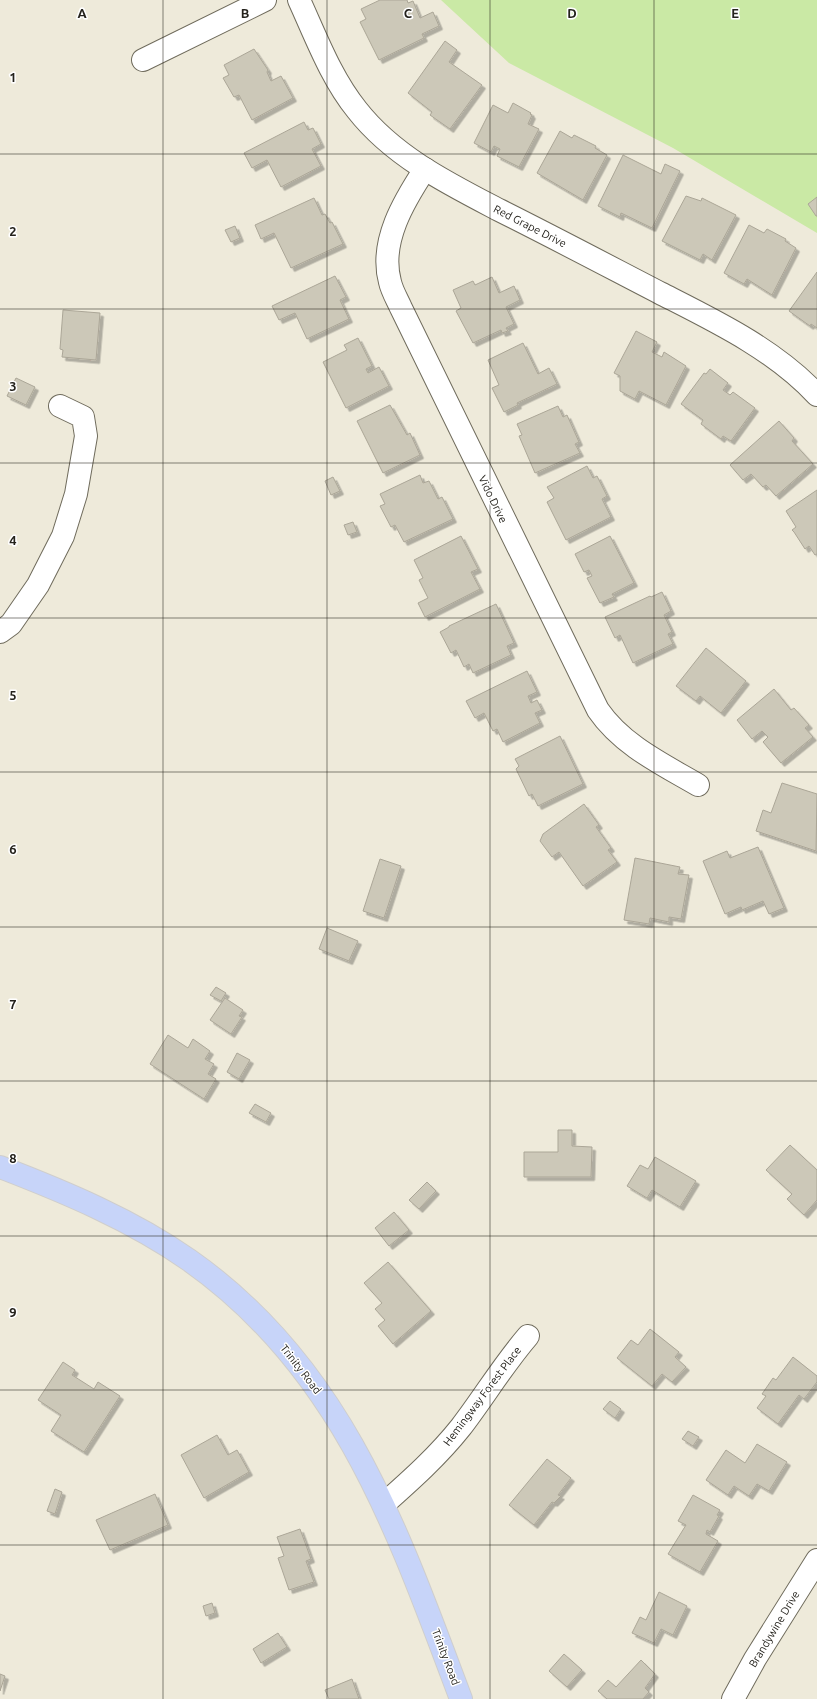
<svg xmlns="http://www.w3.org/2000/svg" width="817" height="1699" viewBox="0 0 817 1699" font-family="Ubuntu,sans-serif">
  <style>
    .green { fill: #cae9a5 }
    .building { fill: #ccc8b8; stroke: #aba697; filter: url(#shadow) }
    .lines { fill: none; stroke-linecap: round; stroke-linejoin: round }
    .minor-casing { stroke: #6f6b5c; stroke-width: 24 }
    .major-casing { stroke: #cfcecd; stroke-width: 24 }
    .minor { stroke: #fff; stroke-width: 22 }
    .major { stroke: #c7d4f9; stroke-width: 22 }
    .grid { fill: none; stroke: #24221c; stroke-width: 1; stroke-opacity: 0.55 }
    .labels { text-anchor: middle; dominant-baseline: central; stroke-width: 3; stroke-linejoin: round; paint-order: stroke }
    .street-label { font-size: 11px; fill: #24221c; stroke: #fff }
    .grid-label { font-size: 13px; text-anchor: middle; font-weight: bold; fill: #24221c; stroke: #fff; stroke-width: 3; stroke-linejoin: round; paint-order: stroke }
  </style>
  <defs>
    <filter id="shadow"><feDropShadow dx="3.5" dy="3.5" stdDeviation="0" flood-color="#0004"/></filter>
  </defs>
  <rect width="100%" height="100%" fill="#eeeada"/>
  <polygon class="green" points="441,0 817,0 817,233 673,148 509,63"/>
  <g class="building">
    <polygon points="380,0 407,0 408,3 413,1 420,18 433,12 439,26 422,34 424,38 379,60 360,22 366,19 361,9"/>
    <polygon points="445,41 457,50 449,62 482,85 450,129 430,115 432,112 408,93"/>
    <polygon points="254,49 268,70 267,72 271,81 281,76 293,98 252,120 239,95 234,97 223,78 229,75 224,65"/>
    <polygon points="513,103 531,113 530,114 532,115 528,124 539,129 519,167 497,156 500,149 494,146 491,152 474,143 493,105 508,113"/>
    <polygon points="304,122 308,130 313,128 321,144 312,149 321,166 281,187 267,160 252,168 244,153"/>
    <polygon points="560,131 572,138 574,135 596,146 595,148 607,155 583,200 537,173"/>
    <polygon points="623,155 661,174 665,164 680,171 652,228 621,213 620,217 598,206"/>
    <polygon points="686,196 701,201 702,198 736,215 712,260 703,254 700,260 662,241"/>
    <polygon points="817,197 817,216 816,216 808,204"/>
    <polygon points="314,198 322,215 325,214 330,223 332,222 343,244 291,268 274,233 261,239 255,225"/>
    <polygon points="749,225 764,233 767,229 786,239 785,241 796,248 772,295 747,279 744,284 724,273"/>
    <polygon points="235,226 240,238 231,242 225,230"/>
    <polygon points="817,272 817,328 811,324 810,326 789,311"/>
    <polygon points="335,276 346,297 340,300 349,319 307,339 295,313 279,320 272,306"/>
    <polygon points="492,277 499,293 514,286 520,300 506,307 514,324 506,328 508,331 502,333 501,330 473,343 456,311 461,308 453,290 473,281 475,285"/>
    <polygon points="63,310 100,313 96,360 62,357 63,350 60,349"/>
    <polygon points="636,331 657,342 652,352 662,357 664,352 686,366 666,405 639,391 635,399 620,391 620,376 614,373"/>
    <polygon points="358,338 372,366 366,369 368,373 379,367 389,386 346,408 323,362 347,350 344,345"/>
    <polygon points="523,343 538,374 549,368 557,384 517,403 518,405 504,412 492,388 499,385 488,360"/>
    <polygon points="710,369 728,383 723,390 730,395 733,392 755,408 731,441 723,436 721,439 701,424 703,420 681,404 704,373 706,374"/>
    <polygon points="16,378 35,387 26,405 7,396"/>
    <polygon points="390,405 407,435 410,433 420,455 383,473 357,421"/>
    <polygon points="558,406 563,417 567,415 579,442 575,444 580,453 535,473 519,436 522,435 517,424"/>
    <polygon points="779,421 794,438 792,441 813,464 776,496 766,485 763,487 751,474 743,480 730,465"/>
    <polygon points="587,466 593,478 597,476 607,496 602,499 611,517 566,540 547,502 554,498 547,487"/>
    <polygon points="420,475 423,483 429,481 438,499 442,497 453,519 404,542 395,525 391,527 380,506 385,504 380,494"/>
    <polygon points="333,477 340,491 331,495 325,481"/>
    <polygon points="817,490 817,554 815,555 809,546 805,549 794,532 792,530 796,527 786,511"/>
    <polygon points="353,522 357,532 348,535 344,525"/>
    <polygon points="461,536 478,569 471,572 480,589 425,617 418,603 428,598 419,580 423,578 414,560"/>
    <polygon points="610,536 634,583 612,594 614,597 600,603 587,578 592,576 589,570 584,572 575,554"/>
    <polygon points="662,592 671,611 664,615 672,632 668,634 673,644 633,663 620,635 615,638 605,617 650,596 651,597"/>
    <polygon points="496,604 514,643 507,646 511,655 473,673 469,664 464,667 456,650 451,653 440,632 449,627 449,626"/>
    <polygon points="706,648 746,681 721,713 700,696 696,701 676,686"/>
    <polygon points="527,671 537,692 528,696 531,703 537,700 542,710 535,713 540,723 503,742 497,729 493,731 484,713 475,718 466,701"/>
    <polygon points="774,689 791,710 794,708 809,725 805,728 813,737 781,763 763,742 768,737 762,731 752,739 737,720"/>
    <polygon points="560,736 583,784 538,806 532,794 529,796 516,769 519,766 515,759"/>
    <polygon points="782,783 817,794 816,851 756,831 763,810 771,813"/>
    <polygon points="584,804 599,825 596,827 611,848 608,850 617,862 583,886 559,852 552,857 540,841 543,834"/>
    <polygon points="758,847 784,908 769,914 763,901 742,910 741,907 725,914 703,861 727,851 730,858"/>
    <polygon points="635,858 680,867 678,874 689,875 681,919 669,917 669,922 650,918 649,924 624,920"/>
    <polygon points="380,859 401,866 384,918 363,911"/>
    <polygon points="327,928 358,941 349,961 319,949"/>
    <polygon points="216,987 226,993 221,1001 210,995"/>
    <polygon points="225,998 243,1010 239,1016 242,1017 231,1034 210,1020"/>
    <polygon points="168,1035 188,1048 193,1039 210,1051 205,1059 214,1064 208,1074 216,1079 204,1099 150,1064"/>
    <polygon points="237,1053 250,1060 239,1079 227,1072"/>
    <polygon points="255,1104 271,1113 266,1122 249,1113"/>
    <polygon points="558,1130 572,1130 572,1146 592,1147 591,1177 524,1177 524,1152 558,1152"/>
    <polygon points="790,1145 817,1170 817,1200 804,1215 787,1199 792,1194 766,1170"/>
    <polygon points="655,1157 696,1181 680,1207 652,1190 647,1198 627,1186 640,1165 648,1169"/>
    <polygon points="427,1182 436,1191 419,1209 409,1200"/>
    <polygon points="394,1212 409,1230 389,1246 375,1228"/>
    <polygon points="388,1262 431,1311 393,1344 378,1326 385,1320 375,1309 382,1303 364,1283"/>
    <polygon points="650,1329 679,1352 675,1357 686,1367 672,1382 662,1374 652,1386 617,1358 631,1340 638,1345"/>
    <polygon points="793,1357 817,1376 817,1382 804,1399 799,1395 778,1424 757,1408 766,1396 762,1394 773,1378 776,1380"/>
    <polygon points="63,1362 75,1370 72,1375 94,1389 98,1382 120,1396 84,1452 51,1431 61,1415 38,1400"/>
    <polygon points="610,1401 621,1409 615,1418 603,1409"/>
    <polygon points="688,1431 699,1437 693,1446 682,1439"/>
    <polygon points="217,1435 228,1455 237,1450 249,1472 204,1498 181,1455"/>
    <polygon points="757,1444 787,1462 769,1491 757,1484 749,1496 734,1486 728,1495 706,1480 726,1450 745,1463"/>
    <polygon points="547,1459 571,1478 558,1495 561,1496 554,1503 552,1502 534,1525 509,1505"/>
    <polygon points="55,1489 62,1492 55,1514 47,1511"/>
    <polygon points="155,1494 168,1525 110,1550 96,1520"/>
    <polygon points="693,1495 720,1510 717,1515 719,1516 710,1532 707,1530 706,1534 718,1541 700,1572 668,1554 686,1525 678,1521"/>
    <polygon points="300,1529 311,1559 306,1561 314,1582 289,1590 278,1558 284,1556 277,1537"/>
    <polygon points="659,1592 687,1606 673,1635 661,1629 654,1643 632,1633 640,1617 646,1620"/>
    <polygon points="212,1603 215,1613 206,1616 203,1606"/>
    <polygon points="278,1633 287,1647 261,1663 253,1649"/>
    <polygon points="564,1654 582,1670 567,1687 549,1671"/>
    <polygon points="641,1660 655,1674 645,1688 649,1692 643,1699 607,1699 598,1691 608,1680 616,1687"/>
    <polygon points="0,1674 5,1676 0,1691"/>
    <polygon points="352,1679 359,1699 329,1699 325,1690"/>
  </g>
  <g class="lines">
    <defs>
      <g id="minor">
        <path d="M 299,0 C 316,37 331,78 357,110 C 393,156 447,183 499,210 C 553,237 606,265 660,293 C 715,321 774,349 817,395"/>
        <polyline points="143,60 265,0"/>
        <path d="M 425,169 C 404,201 379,242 390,282 C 392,291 397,299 401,308 L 598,710 C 622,745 662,764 698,785"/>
        <polyline points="0,632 11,624 38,585 63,536 76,494 86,436 83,417 60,406"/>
        <path d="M 384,1504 C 411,1480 438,1456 461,1427 C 484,1397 503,1365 528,1336"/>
        <polyline points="733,1699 755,1659 817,1560"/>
      </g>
      <path id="major" d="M 0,1167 C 65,1192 132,1220 189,1260 C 343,1368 398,1532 461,1699"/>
    </defs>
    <use href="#minor" class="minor-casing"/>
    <use href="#major" class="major-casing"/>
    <use href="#minor" class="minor"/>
    <use href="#major" class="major"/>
  </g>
  <path class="grid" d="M 163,0 L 163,1699M 327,0 L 327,1699M 490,0 L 490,1699M 654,0 L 654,1699M 0,154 L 817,154M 0,309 L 817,309M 0,463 L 817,463M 0,618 L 817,618M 0,772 L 817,772M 0,927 L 817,927M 0,1081 L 817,1081M 0,1236 L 817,1236M 0,1390 L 817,1390M 0,1545 L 817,1545"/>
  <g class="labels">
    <g class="street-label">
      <text transform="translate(530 226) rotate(27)">Red Grape Drive</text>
      <text transform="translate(493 499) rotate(64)">Vido Drive</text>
      <text transform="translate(301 1369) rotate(52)">Trinity Road</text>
      <text transform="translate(482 1396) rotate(-53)">Hemingway Forest Place</text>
      <text transform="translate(774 1629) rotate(-59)">Brandywine Drive</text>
      <text transform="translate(446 1657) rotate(69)">Trinity Road</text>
    </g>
  </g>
  <g class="grid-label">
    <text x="82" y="18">A</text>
    <text x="245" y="18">B</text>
    <text x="408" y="18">C</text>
    <text x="572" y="18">D</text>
    <text x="735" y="18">E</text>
    <text x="13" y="82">1</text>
    <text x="13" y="236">2</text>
    <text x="13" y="391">3</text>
    <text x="13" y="545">4</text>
    <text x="13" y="700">5</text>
    <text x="13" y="854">6</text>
    <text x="13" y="1009">7</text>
    <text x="13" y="1163">8</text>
    <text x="13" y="1317">9</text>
  </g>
</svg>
